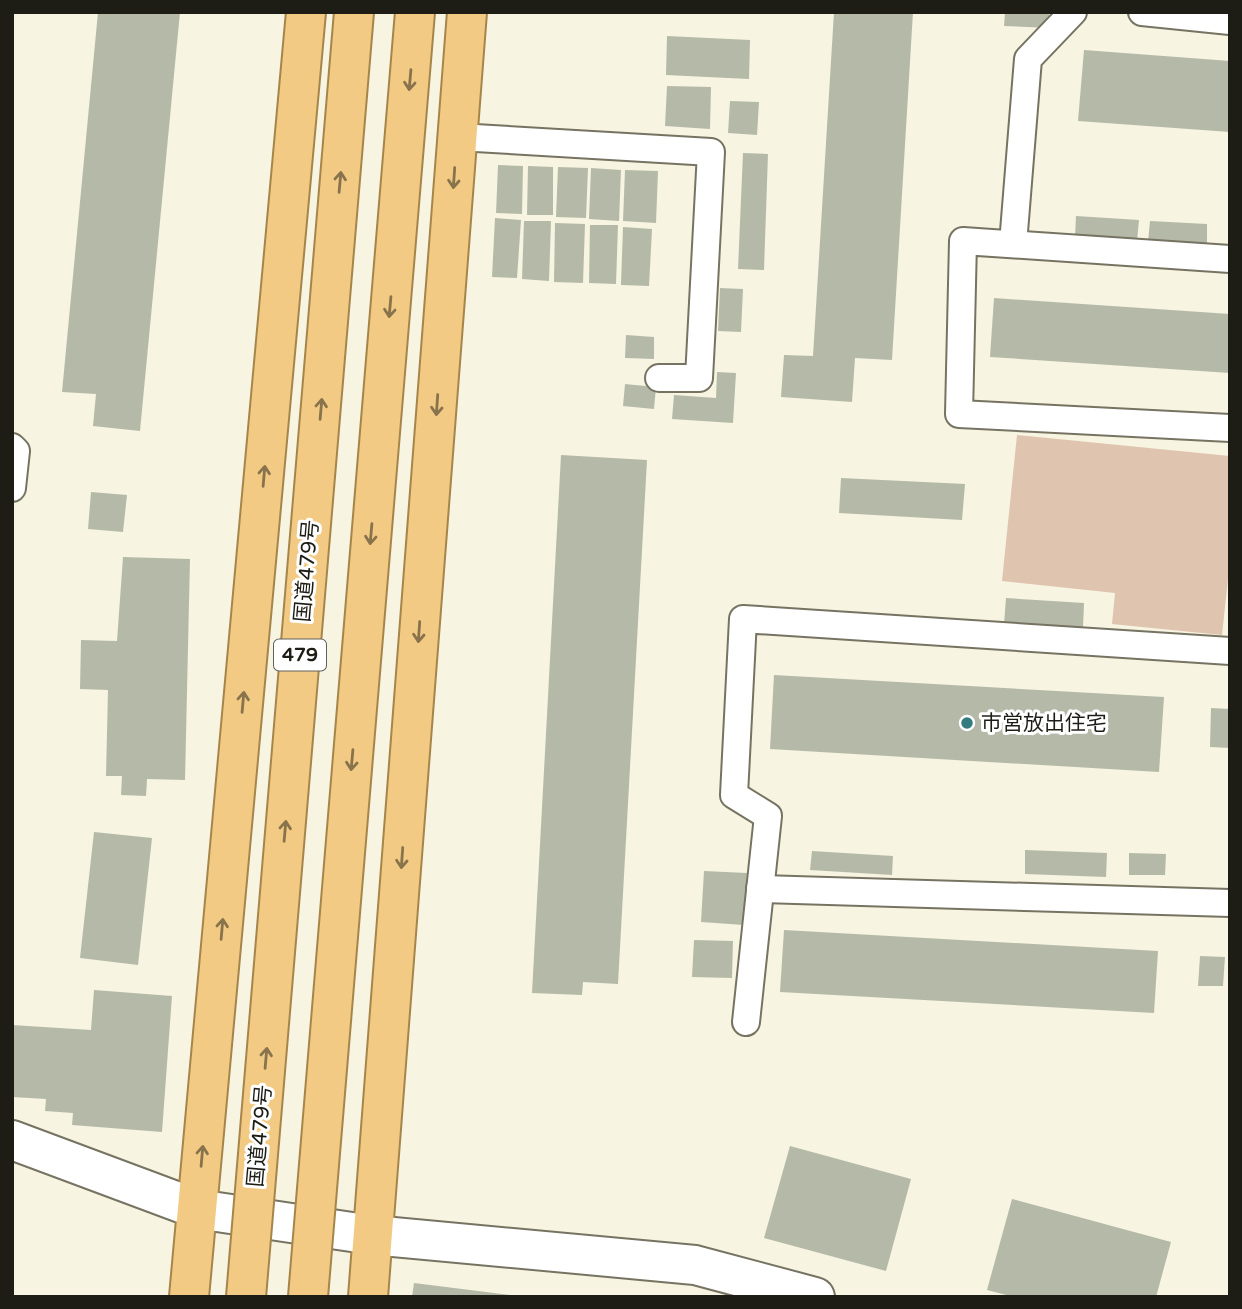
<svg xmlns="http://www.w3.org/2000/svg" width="1242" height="1309" viewBox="0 0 1242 1309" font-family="'Varela Round','Noto Sans JP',sans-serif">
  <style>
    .green { fill: #dfc4b0 }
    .building { fill: #b5baa8 }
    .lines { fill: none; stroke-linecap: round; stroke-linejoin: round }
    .service-casing { stroke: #767362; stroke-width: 30 }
    .tertiary-casing { stroke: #767362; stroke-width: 42 }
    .trunk-casing { stroke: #a6854a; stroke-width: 42 }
    .service { stroke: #fff; stroke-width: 26 }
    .tertiary { stroke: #fff; stroke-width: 38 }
    .trunk { stroke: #f3ca84; stroke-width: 38 }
    .trunk-bridge-casing { stroke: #a6854a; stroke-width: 42; stroke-linecap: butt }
    .trunk-bridge { stroke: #f3ca84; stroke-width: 38 }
    .oneway { stroke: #88734c }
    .poi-dot { fill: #327b7f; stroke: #fff; stroke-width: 2.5 }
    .labels { text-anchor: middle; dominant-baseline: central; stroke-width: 6; stroke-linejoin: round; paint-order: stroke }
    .shield { fill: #fff; stroke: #61605b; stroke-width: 2 }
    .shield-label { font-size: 19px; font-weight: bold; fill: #1d1c15 }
    .street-label { font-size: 21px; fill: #1d1c15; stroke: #fff }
    .poi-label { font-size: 21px; fill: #1d1c15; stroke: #fff; text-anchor: start }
  </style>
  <rect width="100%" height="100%" fill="#f7f4e1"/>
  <polygon class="green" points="1017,435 1230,456 1230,560 1222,635 1112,624 1115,593 1002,581"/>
  <g class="building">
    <polygon points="98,12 180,12 140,431 93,426 96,394 62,392"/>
    <polygon points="834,12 913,12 892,360 855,358 852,402 781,397 784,355 813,356"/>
    <polygon points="1005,12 1049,12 1049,28 1004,26"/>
    <polygon points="667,36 750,40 749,79 666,75"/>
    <polygon points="1084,50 1230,61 1230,132 1078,121"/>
    <polygon points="667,86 711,87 710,129 665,126"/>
    <polygon points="730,101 759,102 757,135 728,133"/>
    <polygon points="743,153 768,154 764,270 738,269"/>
    <polygon points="498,165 523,166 522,214 496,213"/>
    <polygon points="528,166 553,167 553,215 527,215"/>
    <polygon points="558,167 588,168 586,218 556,217"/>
    <polygon points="591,168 621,170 619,221 589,219"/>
    <polygon points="625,170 658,171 656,223 623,221"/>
    <polygon points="1076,216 1139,220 1137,241 1075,237"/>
    <polygon points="495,218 521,220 517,278 492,277"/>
    <polygon points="524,221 551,221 549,281 522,279"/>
    <polygon points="1150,221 1207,224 1207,244 1148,242"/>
    <polygon points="555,223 585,224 583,283 554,282"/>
    <polygon points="590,225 618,225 616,284 589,283"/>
    <polygon points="623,227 652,229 649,286 621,285"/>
    <polygon points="720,288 743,289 741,332 718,331"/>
    <polygon points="994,298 1230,314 1230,373 990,357"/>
    <polygon points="626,335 654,337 654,359 625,358"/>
    <polygon points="717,372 736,373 733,423 672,419 674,395 716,398"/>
    <polygon points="625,384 656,387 654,409 623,406"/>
    <polygon points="561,455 647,460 618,984 583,982 582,995 532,993"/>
    <polygon points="841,478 965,484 962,520 839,513"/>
    <polygon points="91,492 127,495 123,532 88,529"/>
    <polygon points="123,557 190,559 185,780 147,779 146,796 121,795 122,776 106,776 108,690 80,689 81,640 117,641"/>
    <polygon points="1006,598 1084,603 1083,628 1004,624"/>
    <polygon points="774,675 1164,697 1159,772 770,749"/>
    <polygon points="1211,708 1230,709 1230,748 1210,747"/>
    <polygon points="94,832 152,838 138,965 80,958"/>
    <polygon points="1025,850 1107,853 1106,877 1025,874"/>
    <polygon points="812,851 893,856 892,875 810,870"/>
    <polygon points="1129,853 1166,854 1165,875 1129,875"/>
    <polygon points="704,871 747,873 744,925 701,922"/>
    <polygon points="784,930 1158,951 1154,1013 780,992"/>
    <polygon points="694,940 733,941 732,978 692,977"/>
    <polygon points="1200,956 1225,957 1223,986 1198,986"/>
    <polygon points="94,990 172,996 162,1132 72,1125 73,1113 45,1111 46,1099 12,1097 12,1025 91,1030"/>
    <polygon points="790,1146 911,1179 886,1271 764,1238"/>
    <polygon points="1012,1199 1171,1242 1156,1297 1014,1297 987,1290"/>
    <polygon points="414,1283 511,1295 511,1297 412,1297"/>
  </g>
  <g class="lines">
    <defs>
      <g id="service">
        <polyline points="1142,12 1230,21"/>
        <polyline points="458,137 711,152 699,378 659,378"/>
        <polyline points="1013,244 1028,59 1073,12"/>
        <polyline points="1230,259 963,241 959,414 1230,428"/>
        <polyline points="12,447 16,451 12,488"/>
        <polyline points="760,889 1230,903"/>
        <polyline points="746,1022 768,816 734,795 743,619 1230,651"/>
      </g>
      <polyline id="tertiary" points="12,1140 197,1209 372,1235 695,1265 815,1297"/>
      <g id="trunk">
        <polyline points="189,1297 306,12"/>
        <polyline points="368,1297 467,12"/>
      </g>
    </defs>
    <use href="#service" class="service-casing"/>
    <use href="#tertiary" class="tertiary-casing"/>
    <use href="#trunk" class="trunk-casing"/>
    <use href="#service" class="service"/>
    <use href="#tertiary" class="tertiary"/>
    <use href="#trunk" class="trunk"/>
    <defs>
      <g id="trunk-bridge">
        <polyline points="246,1297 354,12"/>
        <polyline points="308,1297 415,12"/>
      </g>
    </defs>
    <use href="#trunk-bridge" class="trunk-bridge-casing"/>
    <use href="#trunk-bridge" class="trunk-bridge"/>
  </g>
  <defs><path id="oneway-shaft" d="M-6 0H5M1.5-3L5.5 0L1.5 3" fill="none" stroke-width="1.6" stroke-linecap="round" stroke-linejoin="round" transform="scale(1.75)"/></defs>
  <g class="oneway">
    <use href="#oneway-shaft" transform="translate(410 80) rotate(95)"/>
    <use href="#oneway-shaft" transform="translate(454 178) rotate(94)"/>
    <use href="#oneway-shaft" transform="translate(340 182) rotate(-85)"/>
    <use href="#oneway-shaft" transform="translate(390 307) rotate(95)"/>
    <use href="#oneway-shaft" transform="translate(437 405) rotate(94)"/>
    <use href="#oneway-shaft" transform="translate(321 409) rotate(-85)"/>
    <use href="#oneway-shaft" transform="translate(264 476) rotate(-85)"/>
    <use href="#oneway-shaft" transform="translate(371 534) rotate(95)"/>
    <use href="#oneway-shaft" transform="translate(419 632) rotate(94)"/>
    <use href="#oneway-shaft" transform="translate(243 702) rotate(-85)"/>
    <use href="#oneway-shaft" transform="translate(352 760) rotate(95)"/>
    <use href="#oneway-shaft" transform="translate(285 831) rotate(-85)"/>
    <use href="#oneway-shaft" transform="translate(402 858) rotate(94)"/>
    <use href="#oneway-shaft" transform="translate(222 929) rotate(-85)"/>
    <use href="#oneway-shaft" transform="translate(266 1058) rotate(-85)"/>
    <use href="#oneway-shaft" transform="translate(202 1156) rotate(-85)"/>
  </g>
  <circle class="poi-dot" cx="967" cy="723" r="7"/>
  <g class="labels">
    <rect class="shield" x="274" y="639.5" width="52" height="31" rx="5"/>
    <g class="shield-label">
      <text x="300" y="655">479</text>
    </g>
    <g class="street-label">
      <text transform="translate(307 571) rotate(-85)">国道479号</text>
      <text transform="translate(260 1136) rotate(-85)">国道479号</text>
    </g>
    <g class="poi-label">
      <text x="981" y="723">市営放出住宅</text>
    </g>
  </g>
  <rect width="1242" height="1309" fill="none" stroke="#1d1c15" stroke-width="28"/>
</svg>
